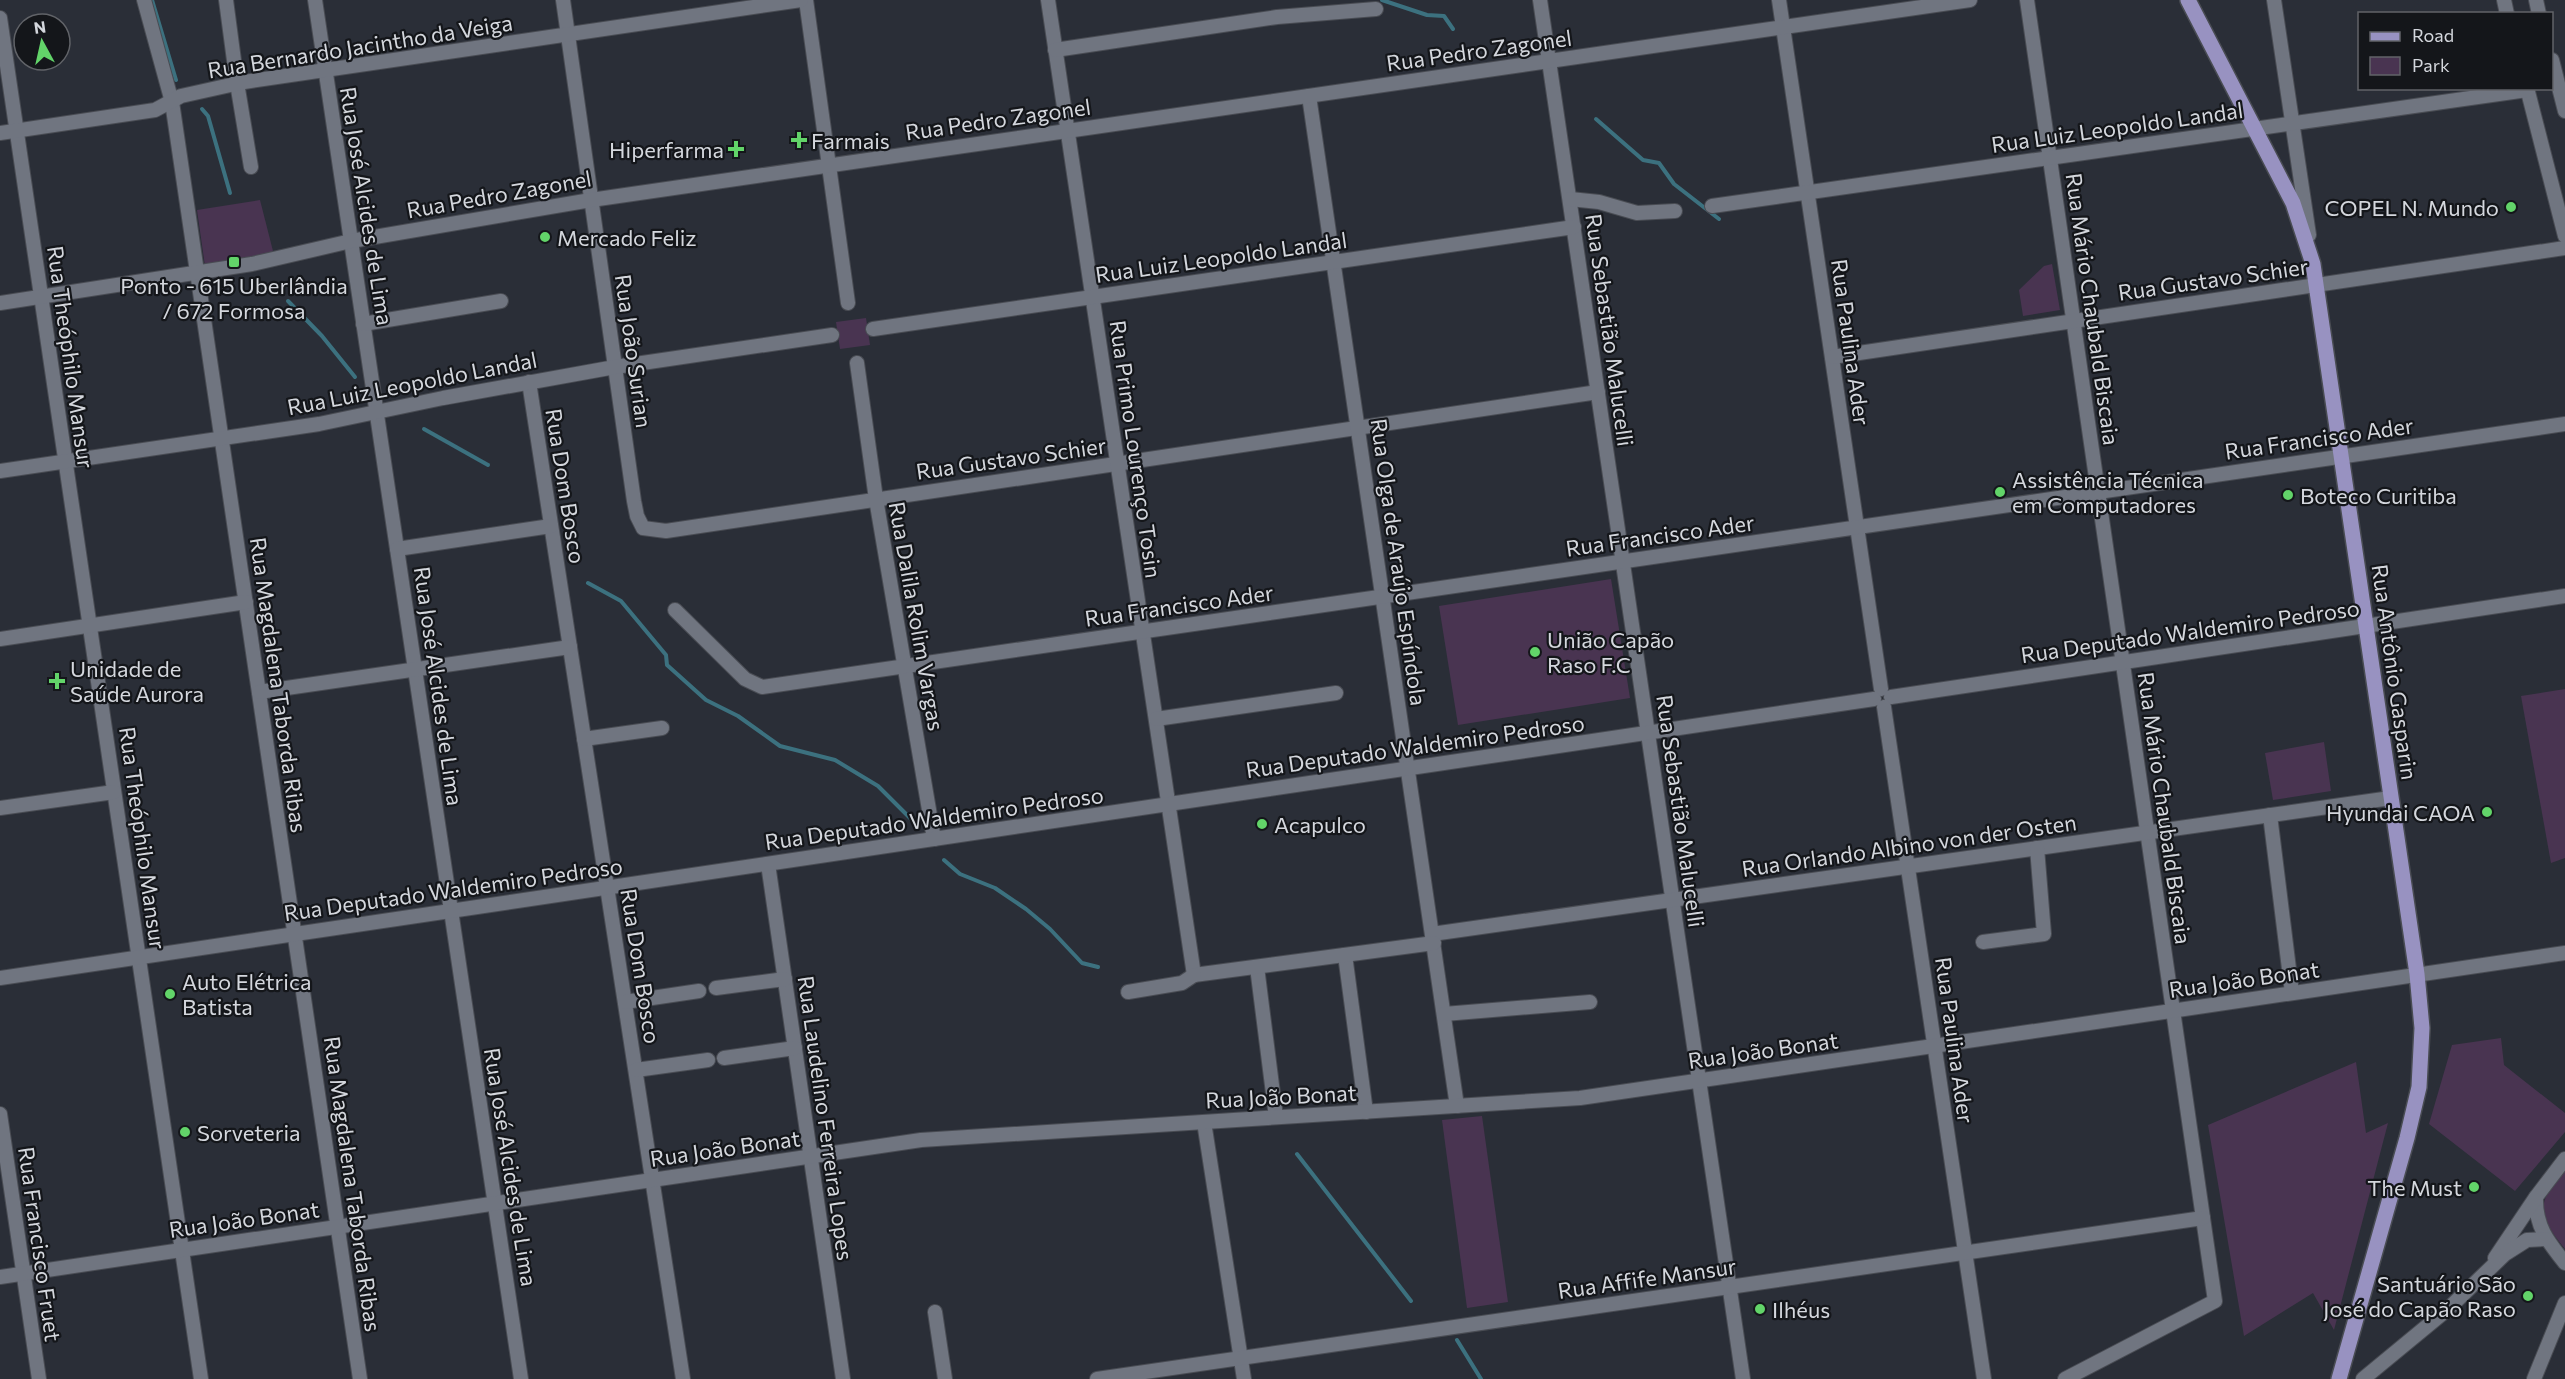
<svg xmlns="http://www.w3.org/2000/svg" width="2565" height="1379" viewBox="0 0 2565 1379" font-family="Commissioner,sans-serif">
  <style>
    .green { fill: #493451 }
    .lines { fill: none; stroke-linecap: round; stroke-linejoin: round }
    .stream { stroke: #3c717f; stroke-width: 4 }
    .minor-casing { stroke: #494c53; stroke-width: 16 }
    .major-casing { stroke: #494c53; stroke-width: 18 }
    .minor { stroke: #707580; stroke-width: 14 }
    .major { stroke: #9892c1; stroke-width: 15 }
    .poi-dot { fill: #62d469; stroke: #14161a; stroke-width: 2 }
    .labels { text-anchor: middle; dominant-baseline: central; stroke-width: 4.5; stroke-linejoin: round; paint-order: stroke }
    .street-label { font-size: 22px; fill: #d4d7dd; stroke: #14161a }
    .poi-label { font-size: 22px; fill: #d4d7dd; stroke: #14161a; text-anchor: start }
  </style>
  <rect width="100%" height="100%" fill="#2a2e37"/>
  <g class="green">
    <polygon points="260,200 274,255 205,266 197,210"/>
    <polygon points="2052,264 2060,310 2023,316 2019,290 2044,266"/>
    <polygon points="866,318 870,345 840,349 836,322"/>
    <polygon points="1611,579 1630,698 1458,725 1439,606"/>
    <polygon points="2565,689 2565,858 2551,863 2521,696"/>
    <polygon points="2324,742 2331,791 2273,800 2265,753"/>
    <polygon points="2501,1038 2504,1065 2565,1113 2565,1132 2515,1191 2429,1124 2452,1045"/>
    <polygon points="2356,1062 2366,1133 2388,1123 2334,1330 2313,1293 2244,1336 2208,1125"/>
    <polygon points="1482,1116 1508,1302 1467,1308 1442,1120"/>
    <path d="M 2565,1171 L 2565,1249 C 2537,1215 2535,1203 2565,1171 Z"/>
  </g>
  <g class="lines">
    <g class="stream">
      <polyline points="152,0 176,80"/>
      <polyline points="1382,0 1427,15 1444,16 1453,29"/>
      <polyline points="202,109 208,116 230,193"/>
      <polyline points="1596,119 1643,160 1659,163 1674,184 1719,219"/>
      <polyline points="288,301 322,336 355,377"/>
      <polyline points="424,429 488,465"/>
      <polyline points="588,583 621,601 666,655 667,665 706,700 738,716 780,746 835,760 878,786 916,824"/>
      <polyline points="944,860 960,874 995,888 1026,909 1050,929 1082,963 1098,967"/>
      <polyline points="1297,1154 1411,1301"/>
      <polyline points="1457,1340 1481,1379"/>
    </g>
    <defs>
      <g id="minor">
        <polyline points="144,0 172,102 360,1379"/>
        <polyline points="226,0 237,83 251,167"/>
        <polyline points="315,0 521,1379"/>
        <polyline points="563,0 634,501 637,516 643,528 666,531 1598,392"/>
        <polyline points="806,0 848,303"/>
        <polyline points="1048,0 1194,975"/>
        <polyline points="1540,0 1743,1379"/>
        <polyline points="1779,0 1881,689"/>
        <polyline points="2027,0 2215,1301 2065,1379"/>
        <polyline points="2274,0 2309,235"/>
        <polyline points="2504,0 2507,14"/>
        <polyline points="2536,0 2539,14"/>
        <polyline points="0,18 201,1379"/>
        <polyline points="1055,50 1277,17 1376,9"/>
        <polyline points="2552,60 2565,111"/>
        <polyline points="2527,88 2565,236"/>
        <polyline points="1309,96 1457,1106"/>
        <polyline points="0,133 155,110 181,96 244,82 801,0"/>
        <polyline points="1570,199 1599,202 1637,213 1675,211"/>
        <polyline points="1712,206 2527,90"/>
        <polyline points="0,303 252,264 351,241 591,200 1970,0"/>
        <polyline points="363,324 501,301"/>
        <polyline points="873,329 1574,227"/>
        <polyline points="1832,357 2565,248"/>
        <polyline points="857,363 876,499 934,839"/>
        <polyline points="529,382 683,1379"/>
        <polyline points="0,471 319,424 443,398 615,367 832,335"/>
        <polyline points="397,549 551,526"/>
        <polyline points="675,610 745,679 762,687 2565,424"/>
        <polyline points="0,639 246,602"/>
        <polyline points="259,692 570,647"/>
        <polyline points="1891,697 2565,596"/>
        <polyline points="1884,707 1984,1379"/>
        <polyline points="1156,719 1336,693"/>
        <polyline points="584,739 662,728"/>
        <polyline points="0,808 114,792"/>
        <polyline points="2270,815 2292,993"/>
        <polyline points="768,864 843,1379"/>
        <polyline points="1432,934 2391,798"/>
        <polyline points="1983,942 2044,934 2037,848"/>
        <polyline points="1345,955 1366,1112"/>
        <polyline points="1257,967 1276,1117"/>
        <polyline points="1194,975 1434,943"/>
        <polyline points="0,978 1874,699"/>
        <polyline points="716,988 785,979"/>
        <polyline points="1128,992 1182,983 1194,975"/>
        <polyline points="625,1002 699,991"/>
        <polyline points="1444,1014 1590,1002"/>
        <polyline points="724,1058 795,1048"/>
        <polyline points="636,1070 708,1060"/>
        <polyline points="0,1114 39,1379"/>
        <polyline points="1204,1122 1244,1379"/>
        <path d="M 2536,1197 C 2535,1226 2548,1242 2565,1263"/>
        <polyline points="2495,1258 2536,1197 2565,1159"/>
        <polyline points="0,1277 921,1140 1580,1098 2565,953"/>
        <polyline points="935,1312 945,1379"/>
        <polyline points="1097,1379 2203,1218"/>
        <polyline points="2363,1379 2449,1308 2505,1254 2527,1240 2545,1239"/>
        <polyline points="2534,1379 2565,1303"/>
      </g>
      <polyline id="major" points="2188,0 2293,203 2313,264 2417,974 2422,1028 2419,1087 2407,1138 2339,1379"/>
    </defs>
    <use href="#minor" class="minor-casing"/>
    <use href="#major" class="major-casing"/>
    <use href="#minor" class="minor"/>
    <use href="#major" class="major"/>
  </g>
  <g class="poi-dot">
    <path d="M796 131h6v6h6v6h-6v6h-6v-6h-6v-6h6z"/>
    <path d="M733 140h6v6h6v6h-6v6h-6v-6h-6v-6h6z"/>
    <circle cx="2511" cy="207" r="6"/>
    <circle cx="545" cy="237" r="6"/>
    <rect x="228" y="256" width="12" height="12" rx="3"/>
    <circle cx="2000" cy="492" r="6"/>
    <circle cx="2288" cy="495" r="6"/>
    <circle cx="1535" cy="652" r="6"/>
    <path d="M54 672h6v6h6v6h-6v6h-6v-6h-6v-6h6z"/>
    <circle cx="2487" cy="812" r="6"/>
    <circle cx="1262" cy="824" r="6"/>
    <circle cx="170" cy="994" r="6"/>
    <circle cx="185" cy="1132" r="6"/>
    <circle cx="2474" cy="1187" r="6"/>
    <circle cx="2528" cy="1296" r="6"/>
    <circle cx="1760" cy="1309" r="6"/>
  </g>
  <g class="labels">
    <g class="street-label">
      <text transform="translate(360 46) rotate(-9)">Rua Bernardo Jacintho da Veiga</text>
      <text transform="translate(1479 50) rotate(-8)">Rua Pedro Zagonel</text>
      <text transform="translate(998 119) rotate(-8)">Rua Pedro Zagonel</text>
      <text transform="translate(2117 127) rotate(-8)">Rua Luiz Leopoldo Landal</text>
      <text transform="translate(499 194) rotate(-10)">Rua Pedro Zagonel</text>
      <text transform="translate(367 206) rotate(81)">Rua José Alcides de Lima</text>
      <text transform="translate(1221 257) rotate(-8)">Rua Luiz Leopoldo Landal</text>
      <text transform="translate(2213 279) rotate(-8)">Rua Gustavo Schier</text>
      <text transform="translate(2093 309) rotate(82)">Rua Mário Chaubald Biscaia</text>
      <text transform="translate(1610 330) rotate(82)">Rua Sebastião Malucelli</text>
      <text transform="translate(1851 342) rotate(82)">Rua Paulina Ader</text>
      <text transform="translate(634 351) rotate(82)">Rua João Surian</text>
      <text transform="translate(71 357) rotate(82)">Rua Theóphilo Mansur</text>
      <text transform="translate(412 383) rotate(-11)">Rua Luiz Leopoldo Landal</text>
      <text transform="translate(2319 438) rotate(-8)">Rua Francisco Ader</text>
      <text transform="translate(1136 449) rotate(82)">Rua Primo Lourenço Tosin</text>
      <text transform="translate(1011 458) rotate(-8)">Rua Gustavo Schier</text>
      <text transform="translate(566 486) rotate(81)">Rua Dom Bosco</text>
      <text transform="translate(1660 535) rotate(-8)">Rua Francisco Ader</text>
      <text transform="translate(1399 562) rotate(82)">Rua Olga de Araújo Espíndola</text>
      <text transform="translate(1179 605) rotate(-8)">Rua Francisco Ader</text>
      <text transform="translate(917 616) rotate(80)">Rua Dalila Rolim Vargas</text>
      <text transform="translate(2190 631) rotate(-8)">Rua Deputado Waldemiro Pedroso</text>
      <text transform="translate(2395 672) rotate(82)">Rua Antônio Gasparin</text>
      <text transform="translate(279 685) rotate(82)">Rua Magdalena Taborda Ribas</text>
      <text transform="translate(439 686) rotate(82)">Rua José Alcides de Lima</text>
      <text transform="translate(1415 746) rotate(-8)">Rua Deputado Waldemiro Pedroso</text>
      <text transform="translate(2165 808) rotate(82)">Rua Mário Chaubald Biscaia</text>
      <text transform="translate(1681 811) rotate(82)">Rua Sebastião Malucelli</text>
      <text transform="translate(934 818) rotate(-8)">Rua Deputado Waldemiro Pedroso</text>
      <text transform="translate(143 838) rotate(82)">Rua Theóphilo Mansur</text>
      <text transform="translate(1909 845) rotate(-8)">Rua Orlando Albino von der Osten</text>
      <text transform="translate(453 889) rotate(-8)">Rua Deputado Waldemiro Pedroso</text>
      <text transform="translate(641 966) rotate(81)">Rua Dom Bosco</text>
      <text transform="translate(2244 979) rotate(-8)">Rua João Bonat</text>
      <text transform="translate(1955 1040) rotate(82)">Rua Paulina Ader</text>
      <text transform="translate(1763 1050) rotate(-8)">Rua João Bonat</text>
      <text transform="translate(1281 1096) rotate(-3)">Rua João Bonat</text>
      <text transform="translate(826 1118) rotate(82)">Rua Laudelino Ferreira Lopes</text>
      <text transform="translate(725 1148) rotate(-8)">Rua João Bonat</text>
      <text transform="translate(511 1167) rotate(81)">Rua José Alcides de Lima</text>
      <text transform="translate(353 1184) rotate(82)">Rua Magdalena Taborda Ribas</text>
      <text transform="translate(244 1219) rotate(-8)">Rua João Bonat</text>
      <text transform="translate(40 1244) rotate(82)">Rua Francisco Fruet</text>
      <text transform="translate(1647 1278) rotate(-8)">Rua Affife Mansur</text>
    </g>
    <g class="poi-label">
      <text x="811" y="140">Farmais</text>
      <text x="724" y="149" text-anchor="end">Hiperfarma</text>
      <text x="2499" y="207" text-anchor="end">COPEL N. Mundo</text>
      <text x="557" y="237">Mercado Feliz</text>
      <text x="234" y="285" text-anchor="middle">Ponto - 615 Uberlândia<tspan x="234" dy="25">/ 672 Formosa</tspan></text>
      <text x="2012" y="479">Assistência Técnica<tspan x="2012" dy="25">em Computadores</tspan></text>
      <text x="2300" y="495">Boteco Curitiba</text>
      <text x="1547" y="639">União Capão<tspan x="1547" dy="25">Raso F.C</tspan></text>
      <text x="70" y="668">Unidade de<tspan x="70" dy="25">Saúde Aurora</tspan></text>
      <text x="2475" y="812" text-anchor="end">Hyundai CAOA</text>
      <text x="1274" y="824">Acapulco</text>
      <text x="182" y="981">Auto Elétrica<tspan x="182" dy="25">Batista</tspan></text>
      <text x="197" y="1132">Sorveteria</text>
      <text x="2462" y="1187" text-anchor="end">The Must</text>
      <text x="2516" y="1283" text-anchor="end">Santuário São<tspan x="2516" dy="25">José do Capão Raso</tspan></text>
      <text x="1772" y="1309">Ilhéus</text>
    </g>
  </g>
  <rect x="2358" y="12" width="195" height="78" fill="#14161a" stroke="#616368" stroke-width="1.5"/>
  <rect x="2370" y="32" width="30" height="9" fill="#9892c1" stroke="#616368" stroke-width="1.5"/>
  <text x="2412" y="42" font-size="18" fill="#d4d7dd">Road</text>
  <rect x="2370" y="57" width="30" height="18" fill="#493451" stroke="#616368" stroke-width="1.5"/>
  <text x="2412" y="72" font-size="18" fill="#d4d7dd">Park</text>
  <g transform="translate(42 42) rotate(352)"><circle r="28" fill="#14161a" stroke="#616368" stroke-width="1.5"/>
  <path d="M0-4.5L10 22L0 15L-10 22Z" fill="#62d469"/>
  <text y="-9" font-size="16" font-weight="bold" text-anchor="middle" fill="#d4d7dd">N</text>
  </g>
</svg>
